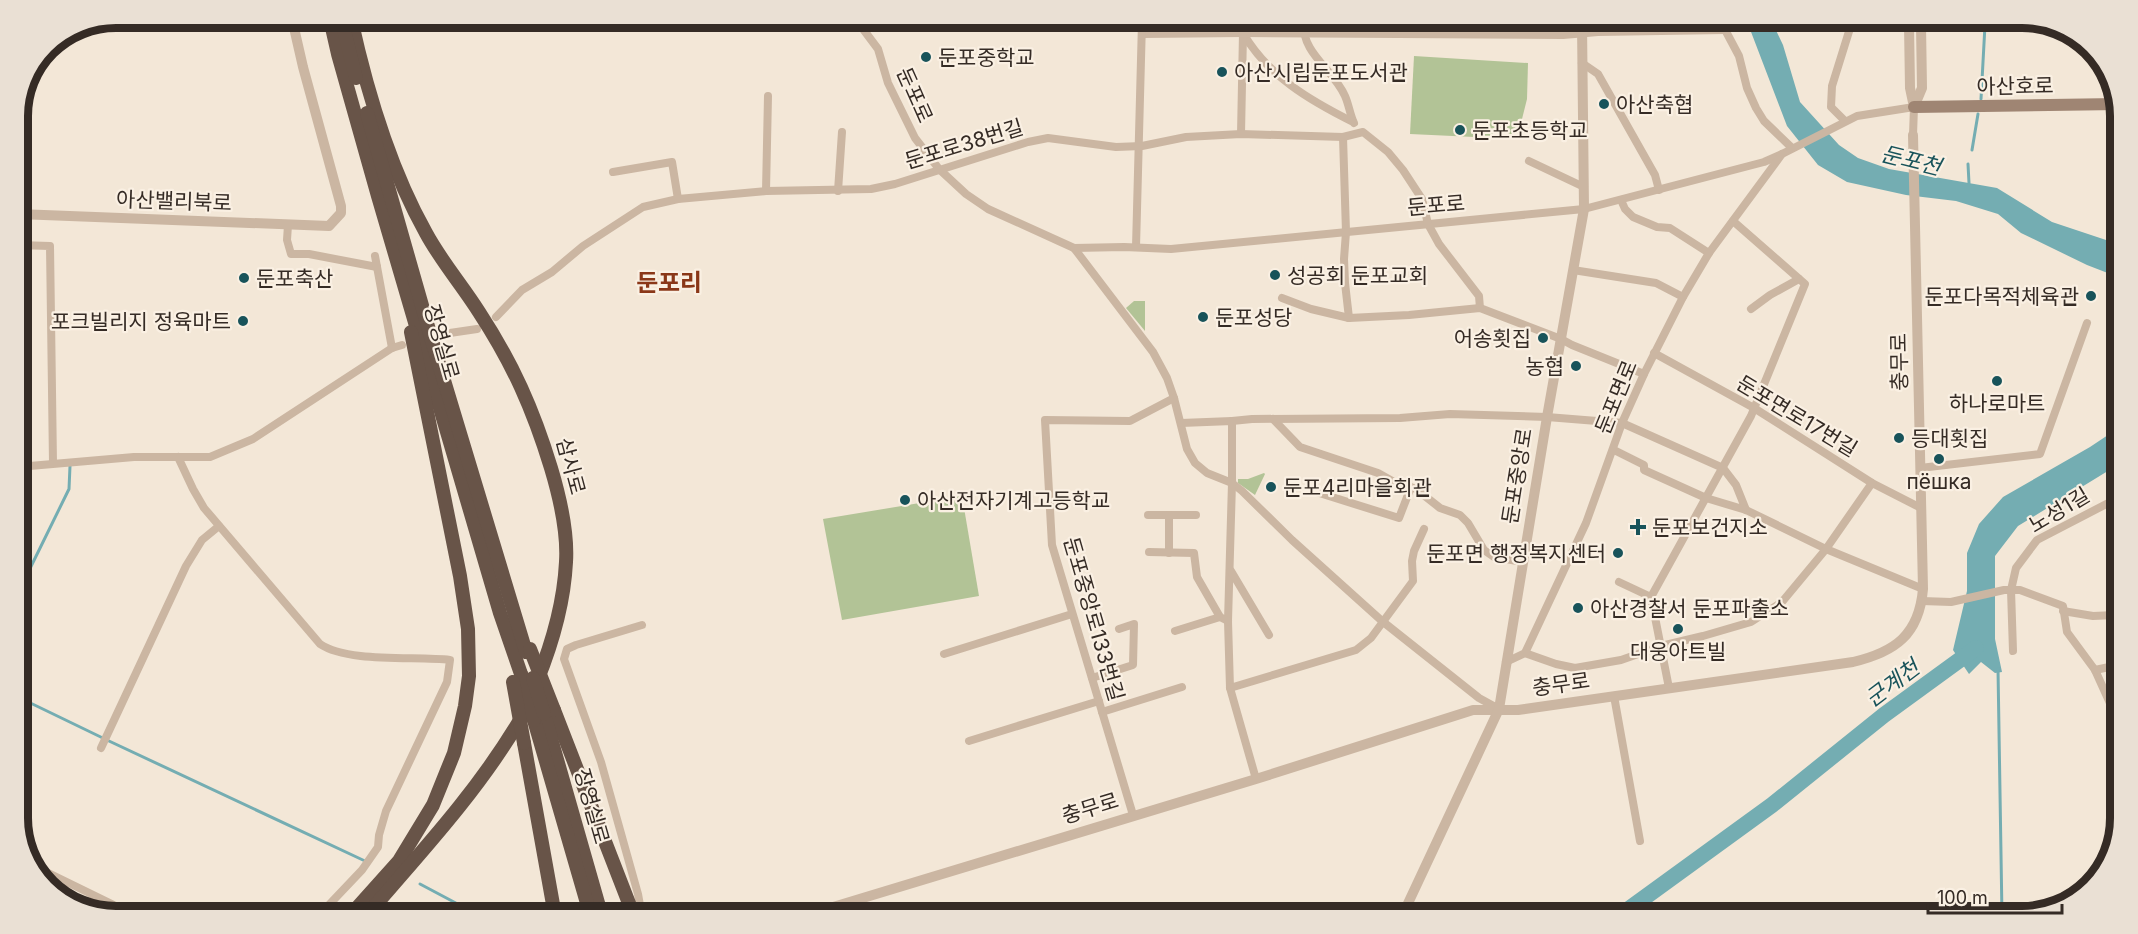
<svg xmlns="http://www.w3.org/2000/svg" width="2138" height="934" viewBox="0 0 2138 934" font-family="Inter,'Noto Sans KR',sans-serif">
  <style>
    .green { fill: #b2c396 }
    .water { fill: #74adb2 }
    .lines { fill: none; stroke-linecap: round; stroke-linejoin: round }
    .stream { stroke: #74adb2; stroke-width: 3 }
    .river { stroke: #74adb2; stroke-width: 16 }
    .minor { stroke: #cbb6a2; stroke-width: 8 }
    .tertiary { stroke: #cbb6a2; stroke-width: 10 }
    .secondary { stroke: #9f8573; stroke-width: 12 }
    .trunk { stroke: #685448; stroke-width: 14 }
    .trunk-bridge { stroke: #685448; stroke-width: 14 }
    .poi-dot { fill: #18535a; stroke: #faf0e3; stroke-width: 2 }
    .labels { text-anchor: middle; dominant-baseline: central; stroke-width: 4.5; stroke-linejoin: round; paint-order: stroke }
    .poi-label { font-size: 21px; fill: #352b25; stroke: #faf0e3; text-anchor: start }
    .street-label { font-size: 21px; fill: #352b25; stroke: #faf0e3 }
    .water-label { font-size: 22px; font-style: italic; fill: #18535a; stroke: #faf0e3 }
    .quarter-label { font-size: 24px; font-weight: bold; fill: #8a3718; stroke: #faf0e3 }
    .rim { fill: none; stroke: #352b25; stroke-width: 8 }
  </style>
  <rect width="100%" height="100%" fill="#f3e7d7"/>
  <g class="green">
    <polygon points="1414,56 1528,63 1527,99 1517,139 1410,134"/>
    <polygon points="1134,301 1145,301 1145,331 1126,308"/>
    <polygon points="1264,473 1265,474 1255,495 1238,483 1238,479 1248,479"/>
    <polygon points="962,496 979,596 842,620 823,519"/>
  </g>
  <g class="water">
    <polygon points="1748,24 1773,24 1783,45 1800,102 1839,145 1858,158 1889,169 1997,188 2052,222 2118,244 2118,277 2087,265 2021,233 1998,214 1956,201 1906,195 1847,182 1818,165 1787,126"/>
    <polygon points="2117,429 2116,466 2018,526 1995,556 1995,639 2002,672 1995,673 1981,662 1969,674 1953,650 1967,591 1967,553 1979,524 2003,497 2090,447"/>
  </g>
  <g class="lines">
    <g class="stream">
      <polyline points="1981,99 1985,25"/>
      <polyline points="1972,150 1978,114"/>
      <polyline points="1968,164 1969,183"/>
      <polyline points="18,593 69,489 70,466"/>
      <polyline points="1998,669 2002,916"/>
      <polyline points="18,697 109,741 365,861"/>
      <polyline points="420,884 469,910"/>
    </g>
    <polyline class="river" points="1622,914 1772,805 1884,715 1976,648"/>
    <g class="minor">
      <polyline points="857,21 878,49 888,83 915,138 939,169 966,194 988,209 1074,248 1153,352 1167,378 1174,398 1187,449 1195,463 1207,473 1232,483 1242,491 1292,540 1382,621 1479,698 1499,709"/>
      <path d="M 1304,23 C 1301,53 1334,70 1345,96 C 1349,105 1350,115 1354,123"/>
      <polyline points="1485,23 1486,34"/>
      <polyline points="1722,24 1739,56 1747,88 1756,108 1764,121 1792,148"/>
      <path d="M 1243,33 C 1268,76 1309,100 1353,122"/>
      <polyline points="1142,34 1243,33 1563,35 1598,32 1724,30"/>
      <polyline points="1582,63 1598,74 1655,175 1659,190"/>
      <polyline points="25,95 27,214"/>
      <polyline points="1845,121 1831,107 1832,86 1851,25"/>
      <polyline points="1241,134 1243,33 1241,22"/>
      <polyline points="1343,137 1346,232 1344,259 1345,283 1349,318"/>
      <polyline points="1529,161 1584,187"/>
      <polyline points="613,172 672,162 678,199"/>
      <polyline points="766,191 768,96"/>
      <polyline points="838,191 842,132"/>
      <polyline points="1621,200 1625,209 1633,217 1657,227 1670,228 1709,253"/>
      <polyline points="288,225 287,240 291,254 309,254 377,267"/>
      <polyline points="18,245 50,246 53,463"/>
      <polyline points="1136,247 1142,22"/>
      <polyline points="1074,248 1124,247 1171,249 1584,209 1764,162 1782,154 1857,116 1914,107 1913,135"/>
      <polyline points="375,256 392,348"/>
      <polyline points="1573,270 1656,283 1683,297"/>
      <polyline points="1282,298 1311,309 1349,318 1409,315 1480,308 1561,339 1572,345 1644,374"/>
      <polyline points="1751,309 1770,295 1799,279"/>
      <polyline points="496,317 522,290 552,272 583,246 643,207 678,199 766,191 871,189 895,184 1028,142 1048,138 1116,147 1142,146 1186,137 1241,134 1343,137 1363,132 1388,152 1403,170 1422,199 1428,224 1439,244 1479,296 1480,308"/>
      <polyline points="443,334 477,329"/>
      <polyline points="1654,353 1754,408 1872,483 1921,508"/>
      <polyline points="1273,419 1300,447 1378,473 1394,482 1416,489 1440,508 1460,515 1468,523 1484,550 1494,557 1523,562"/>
      <polyline points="1232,421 1252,419 1400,418 1450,414 1547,417 1622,423 1723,468 1736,485 1746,510"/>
      <polyline points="1181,423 1232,421 1232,483 1228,621 1230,688 1256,779"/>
      <polyline points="1614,450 1644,465 1644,470 1706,498 1746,510 1826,549 1923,589"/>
      <path d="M 178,457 L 193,489 L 204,508 L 320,644 C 348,663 415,656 450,660 L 447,682 L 386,811 L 379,835 L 378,847 L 362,870 L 325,909"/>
      <polyline points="18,467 134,457 210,457 253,439 392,348 402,345"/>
      <polyline points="1920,468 2040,454 2087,323"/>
      <polyline points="1313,491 1399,518 1411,487"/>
      <polyline points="1148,515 1196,515"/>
      <polyline points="1169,515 1169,553"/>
      <polyline points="1149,552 1194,553 1197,577 1220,617 1228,621"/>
      <polyline points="1231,571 1269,635"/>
      <polyline points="1619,582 1651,597 1751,416 1805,284 1733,221"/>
      <polyline points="1651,597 1669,688"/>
      <polyline points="1922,601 1951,602 2004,590 2020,590 2063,606 2067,632 2095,670 2114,712"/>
      <polyline points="2063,611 2093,616 2115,615"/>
      <polyline points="1175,631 1220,617"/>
      <polyline points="2013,651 2011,590 2016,568 2037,540 2116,499"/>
      <polyline points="1525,653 1556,664 1575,668 1621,660 1661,646 1703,636 1751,622 1782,602 1826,549 1872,483"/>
      <polyline points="944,654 1072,614"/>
      <polyline points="1506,662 1525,653 1586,523 1622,423 1644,374 1683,297 1709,253 1782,154"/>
      <polyline points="2095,670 2114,666"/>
      <polyline points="1092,678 1133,665 1134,624 1119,629"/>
      <polyline points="1230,688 1356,650 1371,638 1413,581 1412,561 1414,551 1424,529"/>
      <polyline points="1614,696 1640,841"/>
      <polyline points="1102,712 1182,687"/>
      <polyline points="969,741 1099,701"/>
      <polyline points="101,748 186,566 202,540 219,526"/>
      <polyline points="1133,815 1052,545 1045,420 1130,421 1174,398"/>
      <polyline points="34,866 122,909"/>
      <polyline points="641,911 638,894 601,762 564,659 567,649 576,645 642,625"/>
    </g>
    <g class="tertiary">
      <polyline points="1909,25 1910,88 1914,107"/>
      <polyline points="1914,107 1922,88 1921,25"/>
      <polyline points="18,214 329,226 341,213 341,206 303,67 292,19"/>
      <path d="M 820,911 L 1256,779 L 1473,710 L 1518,710 L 1853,662 C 1895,652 1919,635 1923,589 L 1913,135"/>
      <polyline points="1403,914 1499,709 1547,417 1584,209 1582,24"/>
    </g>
    <polyline class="secondary" points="1914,107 2118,104"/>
    <g class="trunk">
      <polyline points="330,19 338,54 378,196 500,613 521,674"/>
      <path d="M 351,19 C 367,92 389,167 426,233 C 441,261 462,285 479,312 C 513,364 533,409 551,468 C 560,498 568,531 566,562 C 564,602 552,644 537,681"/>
      <polyline points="344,30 356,78"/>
      <polyline points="367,113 433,344 526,652"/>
      <polyline points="554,710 632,911"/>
      <polyline points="544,714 600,910"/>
      <polyline points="534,720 589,910"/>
      <polyline points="524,743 554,910"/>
      <polyline points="356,909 399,861 433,805 454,753 465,706 469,676 468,629 460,576 411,332"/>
      <path d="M 371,910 C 426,847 481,787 523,715"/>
    </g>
    <g class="trunk-bridge">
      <polyline points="530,649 554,710"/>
      <polyline points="521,674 534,720"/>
      <polyline points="533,678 544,714"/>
      <polyline points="513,682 524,743"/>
    </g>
  </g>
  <g class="poi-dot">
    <circle cx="926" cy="57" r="6"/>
    <circle cx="1222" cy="72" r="6"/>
    <circle cx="1604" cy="104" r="6"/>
    <circle cx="1460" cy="130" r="6"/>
    <circle cx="1275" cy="275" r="6"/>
    <circle cx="244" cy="278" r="6"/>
    <circle cx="2091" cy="296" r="6"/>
    <circle cx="1203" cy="317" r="6"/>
    <circle cx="243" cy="321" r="6"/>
    <circle cx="1543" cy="338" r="6"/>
    <circle cx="1576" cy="366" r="6"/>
    <circle cx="1997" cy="381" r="6"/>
    <circle cx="1899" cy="438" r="6"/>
    <circle cx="1939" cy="459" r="6"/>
    <circle cx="1271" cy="487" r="6"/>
    <circle cx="905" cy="500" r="6"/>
    <path d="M1635 518h6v6h6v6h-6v6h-6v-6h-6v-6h6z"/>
    <circle cx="1618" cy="553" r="6"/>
    <circle cx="1578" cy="608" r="6"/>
    <circle cx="1678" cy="629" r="6"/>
  </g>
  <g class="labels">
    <g class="poi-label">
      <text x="938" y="57">둔포중학교</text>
      <text x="1234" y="72">아산시립둔포도서관</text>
      <text x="1616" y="104">아산축협</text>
      <text x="1472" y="130">둔포초등학교</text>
      <text x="1287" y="275">성공회 둔포교회</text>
      <text x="256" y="278">둔포축산</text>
      <text x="2079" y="296" text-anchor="end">둔포다목적체육관</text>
      <text x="1215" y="317">둔포성당</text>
      <text x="231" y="321" text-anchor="end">포크빌리지 정육마트</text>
      <text x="1531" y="338" text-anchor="end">어송횟집</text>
      <text x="1564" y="366" text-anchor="end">농협</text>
      <text x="1997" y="403" text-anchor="middle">하나로마트</text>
      <text x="1911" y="438">등대횟집</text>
      <text x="1939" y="481" text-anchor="middle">пёшка</text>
      <text x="1283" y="487">둔포4리마을회관</text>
      <text x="917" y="500">아산전자기계고등학교</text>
      <text x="1652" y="527">둔포보건지소</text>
      <text x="1606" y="553" text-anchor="end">둔포면 행정복지센터</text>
      <text x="1590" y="608">아산경찰서 둔포파출소</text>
      <text x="1678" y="651" text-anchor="middle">대웅아트빌</text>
    </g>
    <g class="street-label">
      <text transform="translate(2015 86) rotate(-1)">아산호로</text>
      <text transform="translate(915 95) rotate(66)">둔포로</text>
      <text transform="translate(964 144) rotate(-17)">둔포로38번길</text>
      <text transform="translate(174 201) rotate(2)">아산밸리북로</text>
      <text transform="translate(1436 205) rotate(-5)">둔포로</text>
      <text transform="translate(442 342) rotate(74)">장영실로</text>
      <text transform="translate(1899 362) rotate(-91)">충무로</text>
      <text transform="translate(1616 397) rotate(-68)">둔포면로</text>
      <text transform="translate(1797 416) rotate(31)">둔포면로17번길</text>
      <text transform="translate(571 466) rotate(75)">삼사로</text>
      <text transform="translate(1517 476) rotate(-81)">둔포중앙로</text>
      <text transform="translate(2059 510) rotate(-31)">노성1길</text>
      <text transform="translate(1094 619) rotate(74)">둔포중앙로133번길</text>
      <text transform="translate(1561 684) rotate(-8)">충무로</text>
      <text transform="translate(592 806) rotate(74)">장영실로</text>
      <text transform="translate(1090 808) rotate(-17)">충무로</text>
    </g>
    <g class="water-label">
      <text transform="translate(1911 160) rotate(14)">둔포천</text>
      <text transform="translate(1892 683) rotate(-37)">군계천</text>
    </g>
    <g class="quarter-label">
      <text x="669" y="282">둔포리</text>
    </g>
  </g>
  <path d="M0 0H2138V934H0ZM116 28H2022A88 88 0 0 1 2110 116V818A88 88 0 0 1 2022 906H116A88 88 0 0 1 28 818V116A88 88 0 0 1 116 28Z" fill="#eae0d4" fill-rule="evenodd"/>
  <path class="rim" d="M116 28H2022A88 88 0 0 1 2110 116V818A88 88 0 0 1 2022 906H116A88 88 0 0 1 28 818V116A88 88 0 0 1 116 28Z"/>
  <path d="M1928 904v9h134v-9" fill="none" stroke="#352b25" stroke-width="3"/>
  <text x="1937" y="904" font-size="18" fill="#352b25" stroke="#faf0e3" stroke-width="4.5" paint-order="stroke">100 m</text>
</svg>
